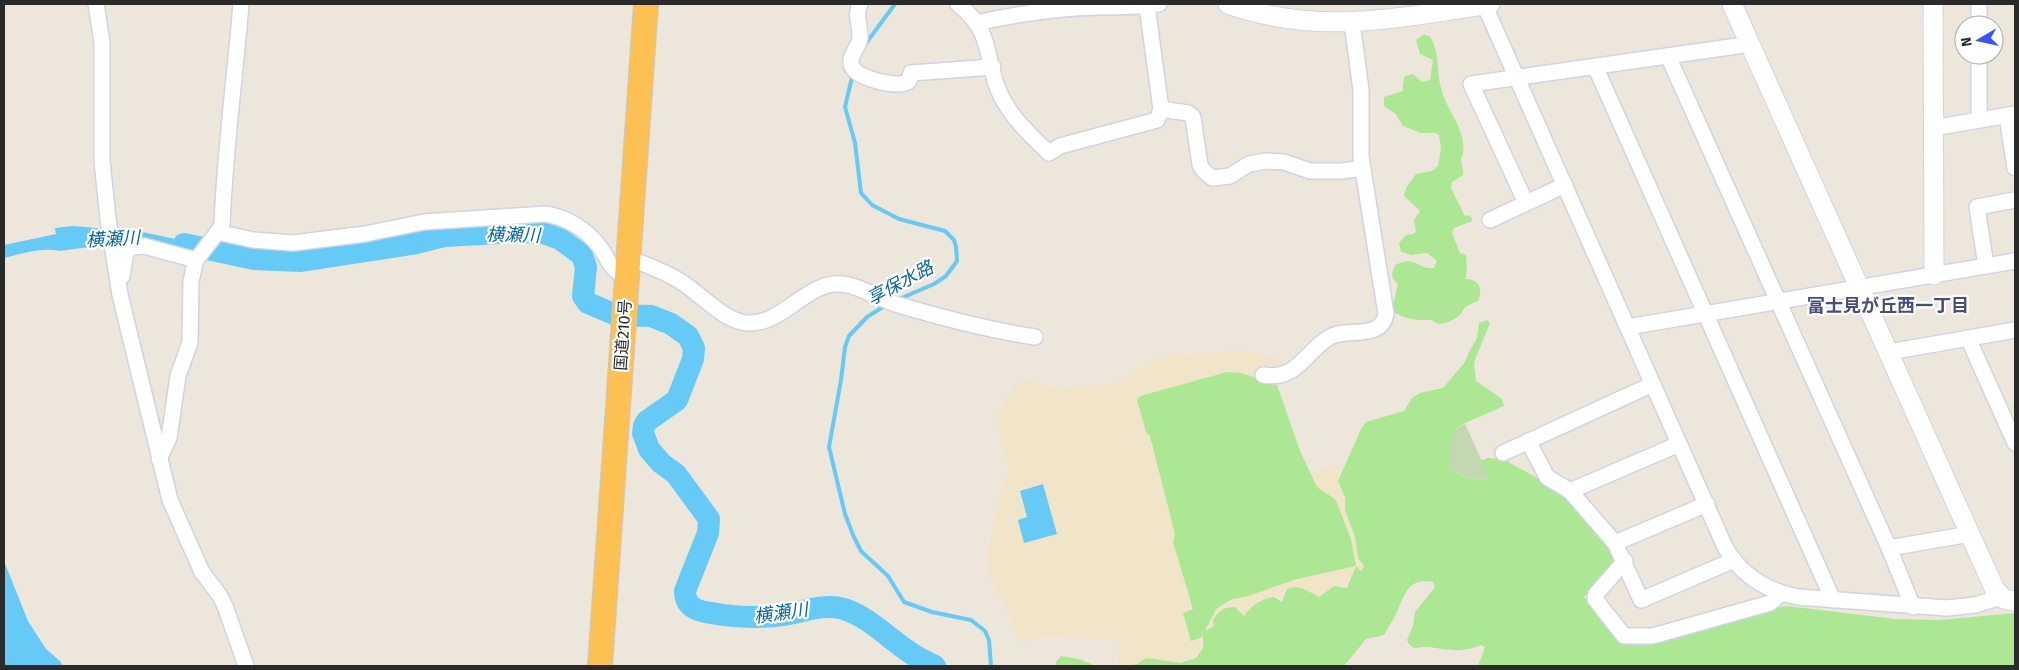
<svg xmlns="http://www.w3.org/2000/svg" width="2019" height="670" viewBox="0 0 2019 670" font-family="'Fira Sans','Noto Sans JP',sans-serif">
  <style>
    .education { fill: #f0e5c9 }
    .green { fill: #ace893; fill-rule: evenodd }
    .cemetery { fill: #c2d8b0 }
    .water { fill: #66caf7 }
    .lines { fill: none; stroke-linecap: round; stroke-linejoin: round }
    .stream { stroke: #66caf7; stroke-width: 4 }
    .river { stroke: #66caf7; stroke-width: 22 }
    .minor-casing { stroke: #d0d3e4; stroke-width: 18 }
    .tertiary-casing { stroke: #d0d3e4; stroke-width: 21 }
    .trunk-casing { stroke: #c8c8c8; stroke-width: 26 }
    .minor { stroke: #fff; stroke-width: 15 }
    .tertiary { stroke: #fff; stroke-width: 19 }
    .trunk { stroke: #fcc053; stroke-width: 24 }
    .labels { text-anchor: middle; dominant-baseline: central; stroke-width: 4.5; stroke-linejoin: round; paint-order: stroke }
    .street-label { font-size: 16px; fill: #2a2a2a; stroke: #fff }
    .water-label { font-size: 18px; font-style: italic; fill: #0466a4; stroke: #fff }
    .neighbourhood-label { font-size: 18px; font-weight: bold; fill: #474e7e; stroke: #fff }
  </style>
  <rect width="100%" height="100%" fill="#ede6da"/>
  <polygon class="education" points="1240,351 1251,352 1284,362 1276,366 1266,364 1262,379 1275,381 1301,458 1310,475 1335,465 1373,553 1370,577 1341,585 1324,595 1312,600 1278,598 1264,604 1213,649 1166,666 1118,666 1120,641 1057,636 1023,641 1017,638 1005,603 995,591 987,561 993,526 1008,466 996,417 1015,385 1023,379 1058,389 1112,384 1119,382 1158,358 1172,355"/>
  <g class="green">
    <path d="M 1423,35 L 1430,36 C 1441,56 1436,69 1441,88 C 1445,106 1458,120 1462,137 C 1463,142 1464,148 1463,153 C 1463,155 1461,158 1461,160 C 1461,165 1464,169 1463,175 L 1452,182 L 1451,188 L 1465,216 L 1469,215 L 1472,218 L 1472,221 L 1454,228 L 1452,233 L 1460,253 L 1466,255 L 1467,270 L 1465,279 C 1480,279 1483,290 1478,301 L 1465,307 C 1460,318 1450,323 1438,324 L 1432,320 C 1418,320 1408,320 1395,313 L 1393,305 L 1398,284 L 1393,279 L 1392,274 L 1395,265 C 1415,255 1417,269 1434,268 L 1437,261 L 1427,253 L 1412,255 L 1401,252 L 1399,243 L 1406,235 L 1413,234 L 1416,232 L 1414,220 L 1420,211 L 1404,196 L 1406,188 L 1416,174 L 1432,171 L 1438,166 L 1441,148 L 1439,135 L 1435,133 L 1421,133 L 1403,126 L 1396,114 L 1384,106 L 1384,97 L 1403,91 L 1403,83 L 1405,76 L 1413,74 L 1422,82 L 1430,80 L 1433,60 L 1420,54 L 1416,40 Z"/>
    <path d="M 1487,320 L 1490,323 L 1476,357 L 1474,364 L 1476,381 L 1502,399 L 1504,406 L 1463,424 L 1454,430 L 1449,469 C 1461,477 1474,481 1489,479 L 1480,461 L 1488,458 L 1506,459 L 1510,463 L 1541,480 L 1569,501 L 1613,546 L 1617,560 L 1584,597 L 1617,638 L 1787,606 L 1895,619 L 1940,620 L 2015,613 L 2015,666 L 1478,666 L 1485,647 L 1481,645 C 1463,653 1449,650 1430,647 C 1425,646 1419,648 1414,648 L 1409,644 L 1407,640 L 1413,626 L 1415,612 L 1435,587 L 1433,582 C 1407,577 1405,595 1396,614 C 1393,621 1388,627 1384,635 L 1366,639 L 1344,666 L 1125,666 L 1138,664 L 1142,660 L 1148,658 L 1180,663 L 1196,658 L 1203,648 L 1203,636 L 1201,638 L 1191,641 L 1183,613 L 1193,609 L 1173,542 L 1175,534 L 1150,436 L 1146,432 L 1137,400 L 1140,396 L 1227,372 L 1241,373 L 1277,385 L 1300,451 L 1317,487 L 1336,500 L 1351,539 L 1356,566 L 1361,571 L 1364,566 L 1358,558 L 1355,537 L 1345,510 L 1345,497 L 1338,481 L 1361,429 L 1366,422 L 1404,411 L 1412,398 L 1420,393 L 1443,388 L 1465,362 L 1469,352 L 1477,338 L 1479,323 ZM 1356,566 L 1347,588 L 1334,586 L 1319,597 C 1308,591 1298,584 1287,589 L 1282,602 L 1274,597 C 1261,599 1252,605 1244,616 L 1235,607 C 1223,607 1219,611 1213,620 L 1214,626 L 1205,631 L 1216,609 L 1232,599 L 1245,597 L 1297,579 Z"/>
    <polygon points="1061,656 1079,659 1096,666 1056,666 1056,662"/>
  </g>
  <path class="cemetery" d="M 1465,424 L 1490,479 C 1475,481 1462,477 1449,469 L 1450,447 L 1454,430 Z"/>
  <g class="water">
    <path d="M 73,226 L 142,232 L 199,244 L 195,254 L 159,242 L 136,241 L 59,251 C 42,247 21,254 4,258 L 4,245 L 56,234 L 55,228 Z"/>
    <polygon points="1043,484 1057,534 1024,543 1018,520 1027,517 1020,491"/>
    <polygon points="4,561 28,621 46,649 60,661 63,666 4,666"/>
  </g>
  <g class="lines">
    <g class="stream">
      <polyline points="864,46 895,4"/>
      <polyline points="853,73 845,107 855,143 861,193 872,205 899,219 945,231 954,240 956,247 957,261 946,276 934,284 897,300"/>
      <polyline points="886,305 867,317 849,336 845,347 841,380 829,447 845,514 853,535 861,551 888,576 904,602 932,612 971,620 985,631 989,640 991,666"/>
    </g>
    <path class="river" d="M 184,244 L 254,259 L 301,261 L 412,244 L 444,236 L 521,232 L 543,233 L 560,239 L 582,255 L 586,267 L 583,296 L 588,303 L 616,315 L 651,316 L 671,324 L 688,336 L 694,348 L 693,359 L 677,400 L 647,421 L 644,426 L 643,433 L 649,449 L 661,463 L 676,474 L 709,519 L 708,533 L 685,591 C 685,607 697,611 711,613 C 736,618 758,618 783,615 C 803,612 824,603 844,609 C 868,617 885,635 905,649 C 914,656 924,661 935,666"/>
    <defs>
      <g id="minor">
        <polyline points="96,4 102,43 102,161 108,219 120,295 170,500 202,572 220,596 225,606 246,666"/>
        <path d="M 860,4 C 854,16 861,26 860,38 C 859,48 847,57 852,67 C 859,79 899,89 909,81 L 911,73 L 993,67"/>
        <path d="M 958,4 C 996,34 983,60 1001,96 C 1012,118 1031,136 1049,153 L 1060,146 L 1157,120 L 1161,109 L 1147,6"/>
        <path d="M 1484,4 L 1725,547 C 1741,575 1766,591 1798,597 L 1947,608 L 1975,605 L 2001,597"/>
        <polyline points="1979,4 1979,25"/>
        <path d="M 976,23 C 1016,14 1057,8 1098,7 C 1119,6 1138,8 1159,4"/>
        <polyline points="1979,55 1979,120"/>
        <polyline points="1668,56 1889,548 1913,607"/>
        <polyline points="1595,66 1833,600"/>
        <polyline points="1161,109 1188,113 1193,117 1200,165 1203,170 1212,178 1230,176 1249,164 1266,161 1284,162 1310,171 1342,171 1363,168"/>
        <polyline points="2007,116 2015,168"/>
        <polyline points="1933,128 2015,114"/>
        <polyline points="1526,203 1471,84 1751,44"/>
        <polyline points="1490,220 1565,185"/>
        <path d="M 217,232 L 253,240 L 293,243 L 365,234 L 424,222 L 546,214 C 566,217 587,230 599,246 C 611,262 607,267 627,277"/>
        <path d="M 628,257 C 645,265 664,271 680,281 C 700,293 726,324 750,323 C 784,323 809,280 842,284 C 862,286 880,300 899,305 C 943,318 989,330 1035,337"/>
        <polyline points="1986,266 1977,207 2015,200"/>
        <polyline points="122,276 126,252 132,247 144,246 196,260"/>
        <polyline points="1628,327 2015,261"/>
        <polyline points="1968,338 2015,443"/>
        <polyline points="1889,352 2015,330"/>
        <path d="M 1263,375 C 1298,381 1305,351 1330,337 C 1347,327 1381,341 1386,314 L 1361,157 L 1361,90 L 1352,23"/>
        <polyline points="1528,441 1547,477 1570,491 1615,543 1641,600 1734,560"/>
        <polyline points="1503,453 1653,384"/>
        <path d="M 159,459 L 169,438 L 178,376 L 190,342 L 191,281 L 194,268 L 196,260 L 220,229 L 222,224 C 225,150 235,77 241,4"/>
        <polyline points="1570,491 1679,444"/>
        <polyline points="1615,543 1707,504"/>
        <polyline points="1889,548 1970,534"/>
        <polyline points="1625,561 1596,594 1595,599 1624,636 1652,636 1667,632 1770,603 1782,593"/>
      </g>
      <g id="tertiary">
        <path d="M 1228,4 C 1319,36 1398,18 1490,4"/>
        <polyline points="1732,4 1995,590 2004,599 2015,601"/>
        <polyline points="1933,4 1934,275"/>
      </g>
      <polyline id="trunk" points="600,666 646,4"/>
    </defs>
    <use href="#minor" class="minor-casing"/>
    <use href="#tertiary" class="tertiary-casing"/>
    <use href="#trunk" class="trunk-casing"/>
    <use href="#minor" class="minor"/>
    <use href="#tertiary" class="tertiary"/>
    <use href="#trunk" class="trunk"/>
  </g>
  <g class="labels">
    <g class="street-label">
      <text transform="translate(623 335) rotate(-86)">国道210号</text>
    </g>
    <g class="water-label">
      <text transform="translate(513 235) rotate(1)">横瀬川</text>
      <text transform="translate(113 239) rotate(-3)">横瀬川</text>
      <text transform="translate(900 283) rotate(-28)">享保水路</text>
      <text transform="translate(781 613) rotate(-8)">横瀬川</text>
    </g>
    <g class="neighbourhood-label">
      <text x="1888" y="306">富士見が丘西一丁目</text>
    </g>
  </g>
  <rect width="2019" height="670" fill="none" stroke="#2a2a2a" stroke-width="10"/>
  <g transform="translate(1979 40) rotate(261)"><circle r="24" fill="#ffffff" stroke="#aaaaaa"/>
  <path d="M0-4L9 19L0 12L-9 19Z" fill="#3653ff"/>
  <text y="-8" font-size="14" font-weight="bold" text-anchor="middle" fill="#2a2a2a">N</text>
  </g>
</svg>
